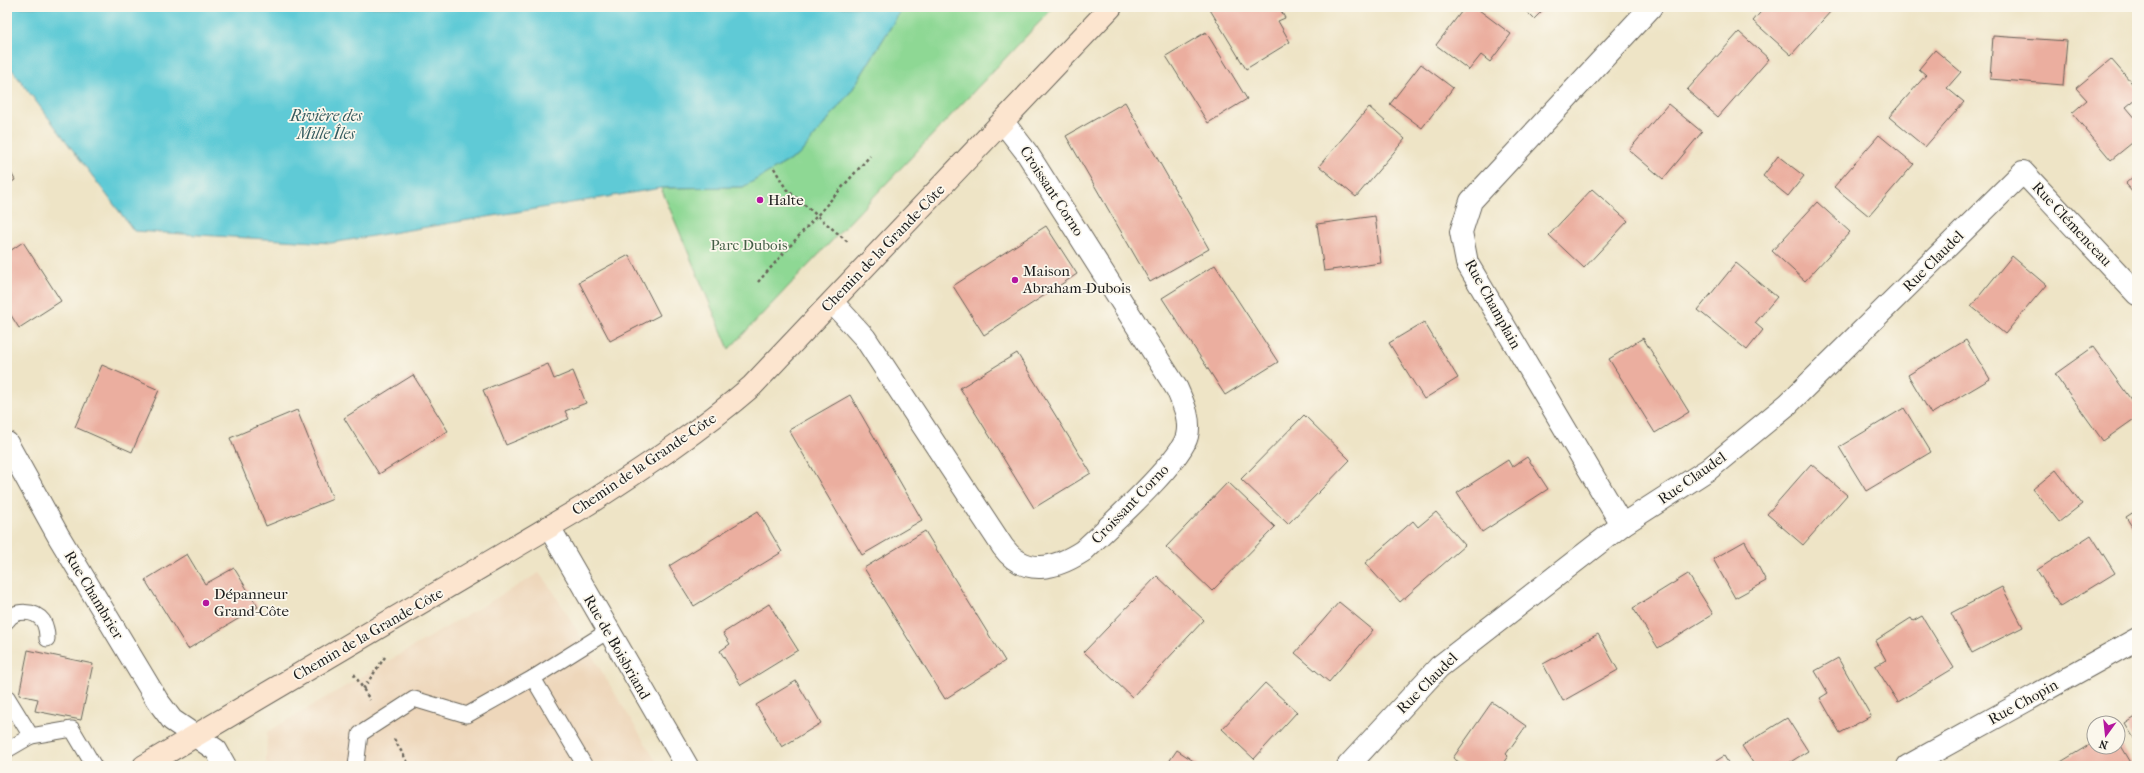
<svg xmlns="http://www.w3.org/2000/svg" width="2144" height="773" viewBox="0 0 2144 773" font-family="'IM FELL French Canon',serif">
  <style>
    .built { fill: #eed7bb }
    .green { fill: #8ed894; stroke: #557a58 }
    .water { fill: #5ecad6; stroke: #3d7379 }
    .building { fill: #ebae9f }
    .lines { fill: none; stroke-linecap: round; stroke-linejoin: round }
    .lane-casing { stroke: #666258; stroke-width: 17 }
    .street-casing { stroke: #666258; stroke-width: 24 }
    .secondary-casing { stroke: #666258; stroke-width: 24 }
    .path { stroke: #666258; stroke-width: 2.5; stroke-dasharray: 3 3; stroke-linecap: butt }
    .lane { stroke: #fff; stroke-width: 15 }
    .street { stroke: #fff; stroke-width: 22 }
    .secondary { stroke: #fce5cf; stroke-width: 22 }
    .poi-dot { fill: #b5179e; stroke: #fbf7ec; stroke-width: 1.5 }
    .labels { text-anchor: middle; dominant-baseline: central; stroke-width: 3.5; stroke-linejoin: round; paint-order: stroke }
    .street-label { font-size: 15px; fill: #1c1c1c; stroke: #fbf7ec }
    .poi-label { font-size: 15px; fill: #1c1c1c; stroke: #fbf7ec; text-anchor: start }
    .park-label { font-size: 15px; fill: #445e46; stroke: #fbf7ec }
    .water-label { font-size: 16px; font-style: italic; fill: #33595d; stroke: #fbf7ec }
  </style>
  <rect width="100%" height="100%" fill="#fbf7ec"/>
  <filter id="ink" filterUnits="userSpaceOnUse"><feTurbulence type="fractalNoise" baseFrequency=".025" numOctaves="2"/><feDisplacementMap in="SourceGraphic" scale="8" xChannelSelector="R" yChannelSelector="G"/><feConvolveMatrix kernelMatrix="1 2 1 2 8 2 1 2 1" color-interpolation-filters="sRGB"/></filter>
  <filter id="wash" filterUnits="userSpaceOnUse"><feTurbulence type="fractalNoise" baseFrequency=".012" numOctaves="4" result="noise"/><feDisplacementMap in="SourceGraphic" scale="16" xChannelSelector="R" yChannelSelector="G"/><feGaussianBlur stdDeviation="0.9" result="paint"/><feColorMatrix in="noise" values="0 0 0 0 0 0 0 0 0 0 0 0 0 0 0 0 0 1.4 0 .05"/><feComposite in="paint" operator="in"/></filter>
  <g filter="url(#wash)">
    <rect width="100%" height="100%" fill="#eee4c6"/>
    <polygon class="built" points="539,573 553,591 659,766 268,766 266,762 267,732"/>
    <polygon class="green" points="903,7 1053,8 729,349 661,188 743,187 799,155 852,90"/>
    <polygon class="water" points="7,7 903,7 852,90 799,155 743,187 661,188 331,243 134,231 7,63"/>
    <g id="blocks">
      <g class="building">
        <polygon points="1211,7 1279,7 1285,18 1278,21 1290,42 1246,69 1209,8"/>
        <polygon points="1465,7 1475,7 1511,34 1490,62 1481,55 1469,70 1436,45"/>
        <polygon points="1522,7 1546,7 1534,19"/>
        <polygon points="1765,7 1828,7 1832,10 1791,55 1753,21"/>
        <polygon points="1206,32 1247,99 1208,123 1166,56"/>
        <polygon points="1739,32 1769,59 1718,117 1687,90"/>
        <polygon points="1993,36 2067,41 2063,85 1990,79"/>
        <polygon points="1935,50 1961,72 1947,88 1964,102 1925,147 1889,117 1926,75 1919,69"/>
        <polygon points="2111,59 2137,89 2137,98 2126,107 2137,120 2137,139 2111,160 2072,113 2087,100 2076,88"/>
        <polygon points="1421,64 1453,88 1422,128 1390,104"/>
        <polygon points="1125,102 1209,249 1150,282 1066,136"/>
        <polygon points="1668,104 1702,132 1663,179 1629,150"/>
        <polygon points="1369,107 1405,139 1356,197 1319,166"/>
        <polygon points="1879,135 1914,164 1869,216 1834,187"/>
        <polygon points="1778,156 1804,176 1788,196 1763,176"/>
        <polygon points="7,165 15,180 7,185"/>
        <polygon points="2137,173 2137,197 2125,184"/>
        <polygon points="1592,189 1628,221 1584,268 1549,235"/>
        <polygon points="1817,202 1850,232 1805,281 1772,251"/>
        <polygon points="1375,216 1381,263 1324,271 1317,224"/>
        <polygon points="1046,226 1077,274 984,335 953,286"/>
        <polygon points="23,242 61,301 19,328 7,309 7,253"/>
        <polygon points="629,255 660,315 610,341 579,282"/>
        <polygon points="2012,256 2046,285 2005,334 1971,306"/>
        <polygon points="1736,263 1777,297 1755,323 1763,330 1747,350 1698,310"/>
        <polygon points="1215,265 1278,362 1225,395 1162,298"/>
        <polygon points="1424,322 1458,378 1424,399 1389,343"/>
        <polygon points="1643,338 1689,412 1655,433 1609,359"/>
        <polygon points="1966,340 1990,379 1931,414 1908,375"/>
        <polygon points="2093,347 2137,408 2137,417 2103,441 2055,374"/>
        <polygon points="1017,353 1091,473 1034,508 960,388"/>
        <polygon points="548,364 554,379 573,371 586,403 565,411 569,419 506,445 483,390"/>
        <polygon points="102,365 159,390 132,452 75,427"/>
        <polygon points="413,375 448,431 379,474 344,418"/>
        <polygon points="850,395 922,520 862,555 789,430"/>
        <polygon points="1904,408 1931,452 1866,491 1839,447"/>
        <polygon points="297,410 333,499 266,526 230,438"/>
        <polygon points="1304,415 1350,460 1288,524 1241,479"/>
        <polygon points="1527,457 1548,489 1482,532 1457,493 1508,460 1512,467"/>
        <polygon points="1811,464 1847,495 1803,545 1767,514"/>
        <polygon points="2056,470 2082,504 2059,522 2033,489"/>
        <polygon points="1228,482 1275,527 1212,591 1166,547"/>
        <polygon points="2137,510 2137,535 2126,517"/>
        <polygon points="758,511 782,552 694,606 669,566"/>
        <polygon points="1436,512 1465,545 1400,602 1365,563 1413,521 1418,527"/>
        <polygon points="925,531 1005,661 945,699 864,568"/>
        <polygon points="2091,535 2115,573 2060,607 2037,570"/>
        <polygon points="1745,541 1766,581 1735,598 1713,559"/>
        <polygon points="187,554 205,584 234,568 258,607 188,649 145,580"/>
        <polygon points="1688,574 1713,614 1658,648 1633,608"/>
        <polygon points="1157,576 1204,620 1132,697 1084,652"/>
        <polygon points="2002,587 2023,627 1972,653 1951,613"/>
        <polygon points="1339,602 1373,630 1329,682 1295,653"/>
        <polygon points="769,604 798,650 741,685 720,651 730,644 723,633"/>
        <polygon points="1922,616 1954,668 1898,702 1875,666 1886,660 1875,641 1911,618 1913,621"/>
        <polygon points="1598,634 1618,670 1563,701 1543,664"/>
        <polygon points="28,650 93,664 81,720 35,711 38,699 19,695"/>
        <polygon points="1838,658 1871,716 1840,733 1820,698 1828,693 1815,671"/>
        <polygon points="796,681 821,723 782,747 756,705"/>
        <polygon points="1265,683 1297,712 1254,759 1222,729"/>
        <polygon points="1492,702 1526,726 1506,754 1508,756 1501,766 1465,766 1453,758"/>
        <polygon points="2137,716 2137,743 2125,724"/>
        <polygon points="1787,718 1808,751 1784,766 1755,766 1742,746"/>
        <polygon points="2094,742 2094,747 2103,747 2106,752 2118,747 2120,744 2133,766 2054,766"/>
        <polygon points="1177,750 1201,766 1166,766"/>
        <polygon points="1724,756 1730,766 1708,766"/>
      </g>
    </g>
  </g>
  <g filter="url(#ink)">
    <use href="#blocks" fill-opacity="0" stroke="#666258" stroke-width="1"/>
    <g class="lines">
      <defs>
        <g id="lane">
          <path d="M 7,621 C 15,609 35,610 43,621 C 46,626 47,633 47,639"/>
          <polyline points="7,697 31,736 72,729 94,766"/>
          <polyline points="7,750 31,736"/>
          <polyline points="356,766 360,734 414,699 467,715 533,678"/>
          <polyline points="585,766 533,678 608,631"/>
        </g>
        <g id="street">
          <path d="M 832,302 L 865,338 L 1003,547 C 1025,577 1055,569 1083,551 C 1106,529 1181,462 1187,436 C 1191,419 1183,403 1177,389 L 1027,153 L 1003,122"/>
          <polyline points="7,443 59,537 157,700 172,720 216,750 225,766"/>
          <polyline points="1622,525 1467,263 1461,232 1471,201 1651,7"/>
          <polyline points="549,527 687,766"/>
          <polyline points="1348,766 1439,667 1622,525 1709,469 1788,404 2023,172 2137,294"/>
          <polyline points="1908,766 2137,639"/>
        </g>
        <path id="secondary" d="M 144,766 L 588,504 C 645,467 700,431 752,386 L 1111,7"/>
      </defs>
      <use href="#lane" class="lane-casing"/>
      <use href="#street" class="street-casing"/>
      <use href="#secondary" class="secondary-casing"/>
      <g class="path">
        <polyline points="774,168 786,189 849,243"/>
        <polyline points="758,282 870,156"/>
        <polyline points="354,674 370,700"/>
        <polyline points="363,689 385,657"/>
        <polyline points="394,739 410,766"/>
      </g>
      <use href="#lane" class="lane"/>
      <use href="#street" class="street"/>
      <use href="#secondary" class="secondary"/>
    </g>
  </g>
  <g class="poi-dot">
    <circle cx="760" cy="200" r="4"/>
    <circle cx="1015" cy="280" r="4"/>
    <circle cx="206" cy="603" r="4"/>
  </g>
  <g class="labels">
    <g class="street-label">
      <text transform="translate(1052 191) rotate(57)">Croissant Corno</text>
      <text transform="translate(2072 224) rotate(47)">Rue Clémenceau</text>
      <text transform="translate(883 248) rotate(-46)">Chemin de la Grande-Côte</text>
      <text transform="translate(1933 261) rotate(-45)">Rue Claudel</text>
      <text transform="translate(1493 304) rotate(61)">Rue Champlain</text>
      <text transform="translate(644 464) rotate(-34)">Chemin de la Grande-Côte</text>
      <text transform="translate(1692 478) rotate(-35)">Rue Claudel</text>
      <text transform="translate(1130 504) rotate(-46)">Croissant Corno</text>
      <text transform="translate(94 595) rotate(59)">Rue Chambrier</text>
      <text transform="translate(368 634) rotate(-30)">Chemin de la Grande-Côte</text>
      <text transform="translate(617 647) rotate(60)">Rue de Boisbriand</text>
      <text transform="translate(1427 683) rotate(-45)">Rue Claudel</text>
      <text transform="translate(2023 702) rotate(-29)">Rue Chopin</text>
    </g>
    <g class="poi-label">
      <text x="768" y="200">Halte</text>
      <text x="1023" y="271">Maison<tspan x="1023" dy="17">Abraham-Dubois</tspan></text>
      <text x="214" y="594">Dépanneur<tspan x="214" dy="17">Grand-Côte</tspan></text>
    </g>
    <g class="park-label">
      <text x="749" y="245">Parc Dubois</text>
    </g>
    <g class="water-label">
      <text x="326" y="115">Rivière des<tspan x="326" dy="18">Mille Îles</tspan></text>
    </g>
  </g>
  <rect width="2144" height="773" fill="none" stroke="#fbf7ec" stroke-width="24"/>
  <g transform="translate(2106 735) rotate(195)"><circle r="19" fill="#fbf7ec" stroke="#a29f99"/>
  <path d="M0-3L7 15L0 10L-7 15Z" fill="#b5179e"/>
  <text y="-6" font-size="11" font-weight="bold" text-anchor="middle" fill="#1c1c1c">N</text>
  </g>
</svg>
